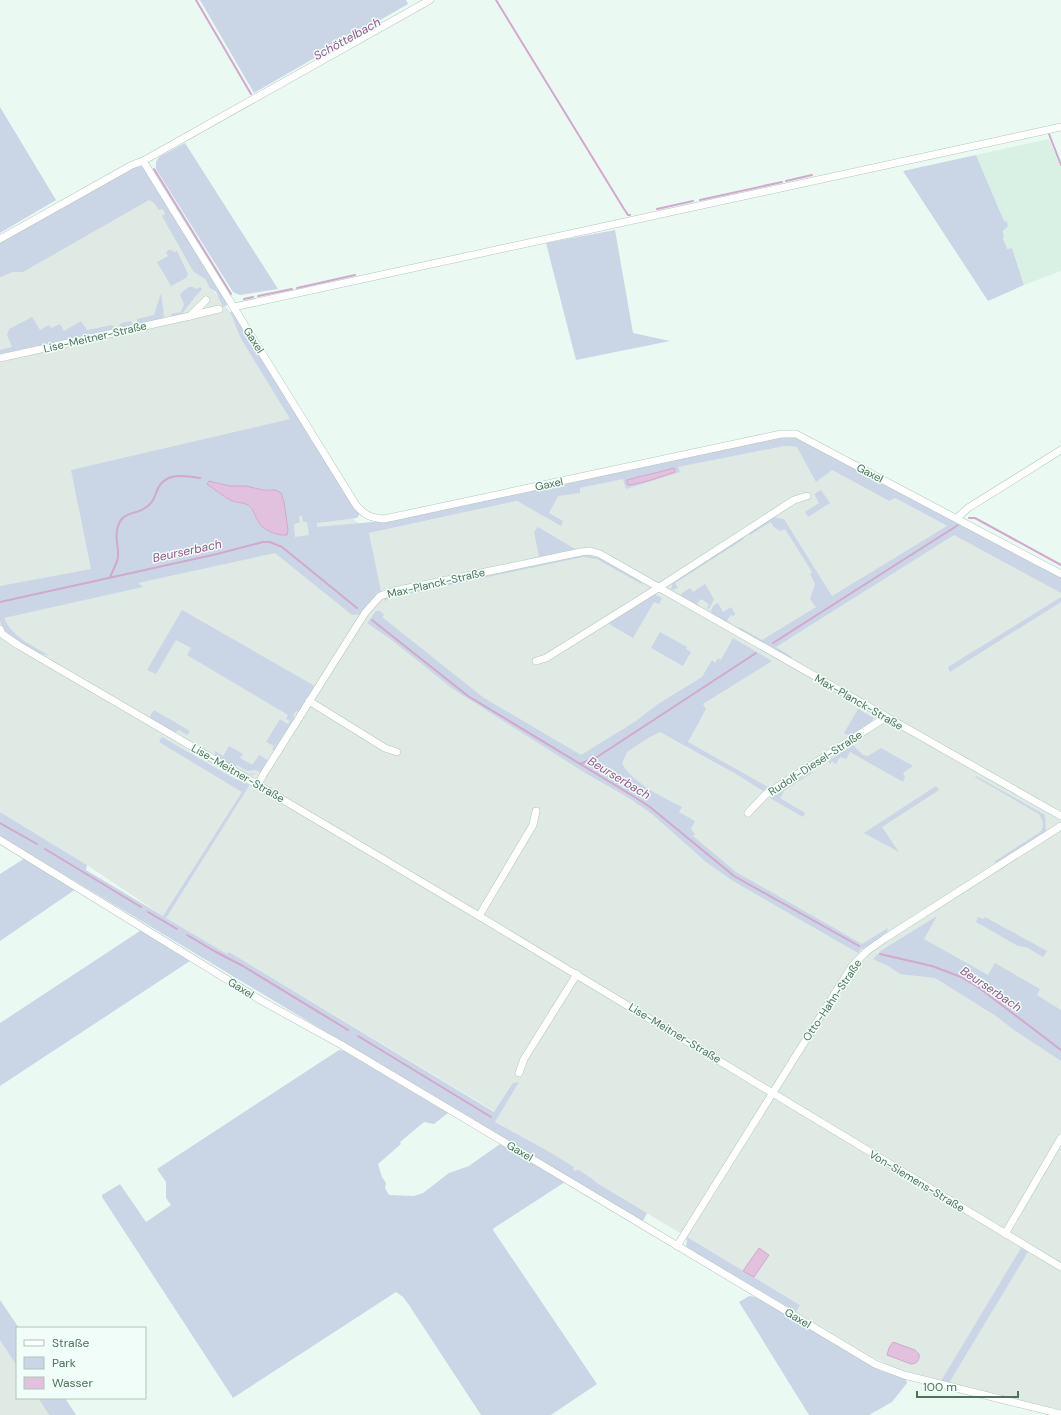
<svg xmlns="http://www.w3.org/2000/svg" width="1061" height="1415" viewBox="0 0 1061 1415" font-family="'DM Sans',sans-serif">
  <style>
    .residential { fill: #d9f1e5 }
    .industrial { fill: #dfeae4 }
    .green { fill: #cad6e6; fill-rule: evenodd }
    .water { fill: #e2c1de; stroke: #d2a8cd }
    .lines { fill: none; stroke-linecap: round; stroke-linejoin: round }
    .stream { stroke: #d2a8cd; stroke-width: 2 }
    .minor-casing { stroke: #aec8b9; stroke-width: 8 }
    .minor { stroke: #fff; stroke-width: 7 }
    .labels { text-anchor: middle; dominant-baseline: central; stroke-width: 3; stroke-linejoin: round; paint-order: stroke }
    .street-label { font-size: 11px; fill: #50725b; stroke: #f0fdf8 }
    .water-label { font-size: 12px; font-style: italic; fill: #96578d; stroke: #f0fdf8 }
  </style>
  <rect width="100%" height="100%" fill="#eafaf3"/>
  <polygon class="residential" points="1049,139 1061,168 1061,271 1024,285 1012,248 1007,250 1003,238 1004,237 1004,221 976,155"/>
  <g class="industrial">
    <polygon points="143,179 207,283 230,312 241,339 349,515 369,533 677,467 785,446 797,447 832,470 889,501 895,498 1061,588 1061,1410 949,1383 895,1368 870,1356 796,1312 800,1305 495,1122 499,1114 229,952 227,954 166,918 87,865 0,812 0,255"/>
    <polygon points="0,1340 17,1366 17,1398 38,1398 49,1415 0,1415"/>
  </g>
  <g class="green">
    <polygon points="200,0 406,0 408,4 254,93"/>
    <polygon points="0,107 56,200 0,233"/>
    <polygon points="185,143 278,289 240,295 233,292 156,169 156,162 159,157"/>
    <polygon points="976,155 1004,221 1007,222 1008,226 1003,231 1004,237 1003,238 1007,249 1012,248 1024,285 988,301 903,171"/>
    <polygon points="139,166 144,167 227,302 227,305 223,307 216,292 210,288 205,279 194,272 192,269 162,216 165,214 162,209 159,210 154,203 149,200 23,272 13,272 0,277 0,241 130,168"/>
    <polygon points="615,230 633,333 670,341 576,360 546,243"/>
    <polygon points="169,250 172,250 174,252 177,251 188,274 186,278 171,286 157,262 168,256 166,252"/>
    <polygon points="189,287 193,287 196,289 200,287 202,289 194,298 182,314 172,316 171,314 181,312 184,304 180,295 182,292"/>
    <polygon points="161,293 164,316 163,318 120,327 119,325 121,323 131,321 132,323 137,322 137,319 154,315"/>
    <path d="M 230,312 L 234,312 L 359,512 L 359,515 L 357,518 L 317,523 L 317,527 L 383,521 L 777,437 L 800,438 L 1061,576 L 1061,593 L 954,535 L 776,647 L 792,657 L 790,658 L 740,630 L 739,627 L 762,640 L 816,607 L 810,599 L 815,584 L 810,574 L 812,572 L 785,529 L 781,531 C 776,529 773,527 771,522 L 750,535 L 750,531 L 773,517 L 784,519 L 832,596 L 947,526 L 895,498 L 889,501 L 832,470 L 816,482 L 797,447 L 785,446 L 678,467 L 680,472 L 626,489 L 623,479 L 580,488 L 580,493 L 558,496 L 549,513 L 563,521 L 561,526 L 517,501 L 369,533 L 381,591 L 380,593 L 367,605 L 360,614 L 352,615 L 275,553 L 138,583 L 143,587 L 4,618 C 12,637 33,646 50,656 L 37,653 L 9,635 L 5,631 L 0,621 L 0,586 L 91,569 L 71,470 L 290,419 L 241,339 ZM 212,481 L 230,486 L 246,486 L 263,490 L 272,489 L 258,523 L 254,511 L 247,504 L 224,497 L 208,484 ZM 299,516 L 302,516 L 303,522 L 307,522 L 309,535 L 295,537 L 294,524 L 300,522 Z"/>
    <polygon points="32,317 40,330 49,325 51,328 60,324 64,331 81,321 87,330 112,325 114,327 113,329 0,354 0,350 12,347 7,335 9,329"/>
    <polygon points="821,490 830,503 808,517 805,512 819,503 814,494"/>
    <polygon points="538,527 575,549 539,557 534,532"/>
    <polygon points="741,537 744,539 675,583 678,588 671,590 673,581"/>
    <polygon points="585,555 601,558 640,581 643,585 597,559 583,557 393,597 384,601 385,598 393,595"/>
    <polygon points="705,584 714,599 709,609 707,608 709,604 701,599 696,605 681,597 681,594 690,588 693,592"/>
    <polygon points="654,594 662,598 659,604 654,602 633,638 609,624 611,621"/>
    <polygon points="1061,597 1061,602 950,672 948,667"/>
    <polygon points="718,603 723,612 731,607 735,614 734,616 731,615 727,620 729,622 728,623 712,614 711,611 713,606"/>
    <polygon points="182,610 313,685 314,687 299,712 296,711 293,716 295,717 274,750 272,750 274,746 266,742 280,719 288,724 290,721 286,719 288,715 187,655 191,648 176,640 156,674 147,670"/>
    <path d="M 376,611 L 380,611 L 384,615 L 382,617 L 484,698 L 581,755 L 636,721 L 658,704 L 702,677 L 712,660 L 715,663 L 718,658 L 721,660 L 733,638 L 772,661 L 703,704 L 706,709 L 688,742 L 768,787 L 763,791 L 736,774 L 660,732 L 648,738 L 627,752 L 622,763 C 632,783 663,797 682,807 L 679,812 L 695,821 L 691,829 L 695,834 L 693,836 L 736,872 L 862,944 L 888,928 L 887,933 L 863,949 L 862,948 L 858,953 L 733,881 L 706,862 L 652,814 L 629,798 L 587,774 L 453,689 L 389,638 L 367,623 Z"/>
    <polygon points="660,632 687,647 686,649 691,652 683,666 651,648"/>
    <polygon points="858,709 874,718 870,723 849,736 844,733"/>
    <polygon points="154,710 190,731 187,735 179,730 174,733 151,719 150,717"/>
    <polygon points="162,737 235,779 248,784 249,786 166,918 227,954 229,952 494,1112 513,1083 519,1082 495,1122 546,1150 574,1167 573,1169 576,1171 577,1169 591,1178 597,1183 647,1213 643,1221 341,1041 0,836 0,812 87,865 86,870 163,916 242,792 159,742"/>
    <polygon points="853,745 863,755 868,756 881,748 913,766 903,773 905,777 903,782 850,752 846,759 840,757 836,764 832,761 830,764 828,761"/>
    <polygon points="229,746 243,754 240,758 251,764 253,764 259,755 268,760 260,772 256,770 247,771 237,765 236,767 249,774 257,773 252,775 247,774 215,756 215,751 223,756"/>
    <polygon points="812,771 813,772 785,790 780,798 805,813 803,817 770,798"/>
    <path d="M 976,776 L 1045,815 L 1046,832 L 997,863 L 995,862 L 995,861 L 1040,832 C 1045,826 1043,820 1039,814 L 975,777 Z"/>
    <polygon points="936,786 939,790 882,827 899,852 864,833"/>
    <polygon points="25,858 76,889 0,941 0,874"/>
    <polygon points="937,916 924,939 988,975 995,963 1040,989 1037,995 1061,1010 1061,1061 1014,1030 996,1016 935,978 900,974 888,966 873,959 882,950"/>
    <polygon points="978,917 984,919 985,917 1047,951 1043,957 1026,947 1018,946 976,922"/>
    <polygon points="143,929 193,959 0,1086 0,1023"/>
    <polygon points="339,1050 344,1051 448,1113 434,1124 424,1122 400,1142 401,1144 378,1164 382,1177 386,1183 385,1188 389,1195 414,1196 423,1193 449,1173 469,1166 500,1144 565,1182 494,1228 493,1230 597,1384 551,1415 481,1415 409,1305 403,1297 396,1292 233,1398 102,1197 102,1195 120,1184 146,1222 171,1205 166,1198 166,1182 157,1169"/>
    <polygon points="687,1237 800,1305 796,1312 686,1247"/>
    <polygon points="1021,1248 1028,1252 949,1383 941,1381"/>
    <polygon points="749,1296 757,1297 881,1371 906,1379 907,1383 892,1402 869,1415 809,1415 739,1302"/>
    <polygon points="0,1300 19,1328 17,1328 17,1366 0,1340"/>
    <polygon points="38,1398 65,1398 76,1415 49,1415"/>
  </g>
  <g class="water">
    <path d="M 674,468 L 675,469 L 675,472 C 660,477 644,483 629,485 L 627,484 L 627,480 C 643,475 658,473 674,468 Z"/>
    <path d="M 209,481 L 230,486 L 246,486 L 263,490 L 276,490 L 281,493 L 284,502 L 288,530 L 287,535 C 277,536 262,530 258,521 C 254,515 254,509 248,505 C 243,502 236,503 230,500 C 222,496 215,489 207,484 Z"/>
    <polygon points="759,1248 769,1255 754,1277 743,1271"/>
    <path d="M 893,1342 L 915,1350 L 919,1354 C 920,1360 917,1364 911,1364 L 887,1355 L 889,1348 Z"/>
  </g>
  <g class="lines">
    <g class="stream">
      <polyline points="196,0 251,94"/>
      <polyline points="496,0 624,209 628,215 630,215"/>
      <polyline points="1049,134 1061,165"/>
      <polyline points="154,169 231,294"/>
      <polyline points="786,181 812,175"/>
      <polyline points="700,200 782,182"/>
      <polyline points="657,209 693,201"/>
      <polyline points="297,288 355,275"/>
      <polyline points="258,296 292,289"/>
      <polyline points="244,299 253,297"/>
      <polyline points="969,518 975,518 1061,565"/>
      <path d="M 110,577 C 113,570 117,564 118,557 C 119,545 114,538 118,526 C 123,511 135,515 145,508 C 151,505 154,499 156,493 C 163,472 182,475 200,478"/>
      <polyline points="0,602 217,554 263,542 270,542 282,547 357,608"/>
      <polyline points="372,620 468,696 633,796 650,807 734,876 859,946"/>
      <polyline points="773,643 958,525"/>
      <polyline points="580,764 597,757 756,653"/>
      <polyline points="0,823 37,844"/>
      <polyline points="45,849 141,907"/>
      <polyline points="148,912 177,929"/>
      <polyline points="187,935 216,952 243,966 348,1030"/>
      <polyline points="880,954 932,966 961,977 978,987 1061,1050"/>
      <polyline points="358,1036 491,1117"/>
    </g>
    <defs>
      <g id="minor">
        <path d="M 143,161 L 356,505 C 364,515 371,518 384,519 L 781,434 L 796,434 L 1061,574"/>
        <polyline points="0,239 132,165 143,161 430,0"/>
        <polyline points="234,307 1061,127"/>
        <polyline points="190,316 219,309"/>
        <polyline points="0,358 190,316 206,300"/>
        <polyline points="957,518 968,508 1061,450"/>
        <polyline points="0,629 2,634 18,645 258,785 479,916 1061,1267"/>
        <polyline points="536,661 546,658 658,588 794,500 807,496"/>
        <polyline points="309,701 385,748 397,752"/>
        <polyline points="258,785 263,775 365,613 380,596 394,591 581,552 590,551 600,554 1061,816"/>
        <polyline points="748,813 765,795 886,717"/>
        <polyline points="0,840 262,1001 340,1044 875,1364 904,1375 1061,1414"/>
        <polyline points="479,916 533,825 536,811"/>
        <polyline points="519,1073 524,1059 577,974"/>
        <polyline points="1005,1234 1061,1138"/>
        <polyline points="677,1246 852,966 867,951 884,939 1061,826"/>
      </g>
    </defs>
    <use href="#minor" class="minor-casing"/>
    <use href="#minor" class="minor"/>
  </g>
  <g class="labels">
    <g class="street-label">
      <text transform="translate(95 337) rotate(-13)">Lise-Meitner-Straße</text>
      <text transform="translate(254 340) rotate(58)">Gaxel</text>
      <text transform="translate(870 473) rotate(28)">Gaxel</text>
      <text transform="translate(549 484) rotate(-12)">Gaxel</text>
      <text transform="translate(436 583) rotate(-13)">Max-Planck-Straße</text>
      <text transform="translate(859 702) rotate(30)">Max-Planck-Straße</text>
      <text transform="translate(815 763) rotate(-33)">Rudolf-Diesel-Straße</text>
      <text transform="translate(238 773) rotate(30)">Lise-Meitner-Straße</text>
      <text transform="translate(241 988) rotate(32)">Gaxel</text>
      <text transform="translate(832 1000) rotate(-56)">Otto-Hahn-Straße</text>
      <text transform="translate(675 1033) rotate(31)">Lise-Meitner-Straße</text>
      <text transform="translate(520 1151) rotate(31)">Gaxel</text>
      <text transform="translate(917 1181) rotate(31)">Von-Siemens-Straße</text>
      <text transform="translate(798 1318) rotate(31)">Gaxel</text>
    </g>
    <g class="water-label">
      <text transform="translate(347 39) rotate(-29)">Schöttelbach</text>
      <text transform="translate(187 551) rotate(-12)">Beurserbach</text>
      <text transform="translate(619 778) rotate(31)">Beurserbach</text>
      <text transform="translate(991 989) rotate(34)">Beurserbach</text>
    </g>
  </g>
  <rect x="16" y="1327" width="130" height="72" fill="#f0fdf8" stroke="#b0c5b9"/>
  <rect x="24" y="1340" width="20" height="6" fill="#ffffff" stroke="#b0c5b9"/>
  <text x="52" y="1347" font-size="12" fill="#50725b">Straße</text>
  <rect x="24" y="1357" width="20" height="12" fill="#cad6e6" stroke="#b0c5b9"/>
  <text x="52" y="1367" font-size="12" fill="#50725b">Park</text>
  <rect x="24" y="1377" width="20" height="12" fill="#e2c1de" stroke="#b0c5b9"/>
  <text x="52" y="1387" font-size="12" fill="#50725b">Wasser</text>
  <path d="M917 1391v6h101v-6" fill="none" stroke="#50725b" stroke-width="2"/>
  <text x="923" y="1391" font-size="12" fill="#50725b" stroke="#f0fdf8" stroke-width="3" paint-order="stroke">100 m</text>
</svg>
